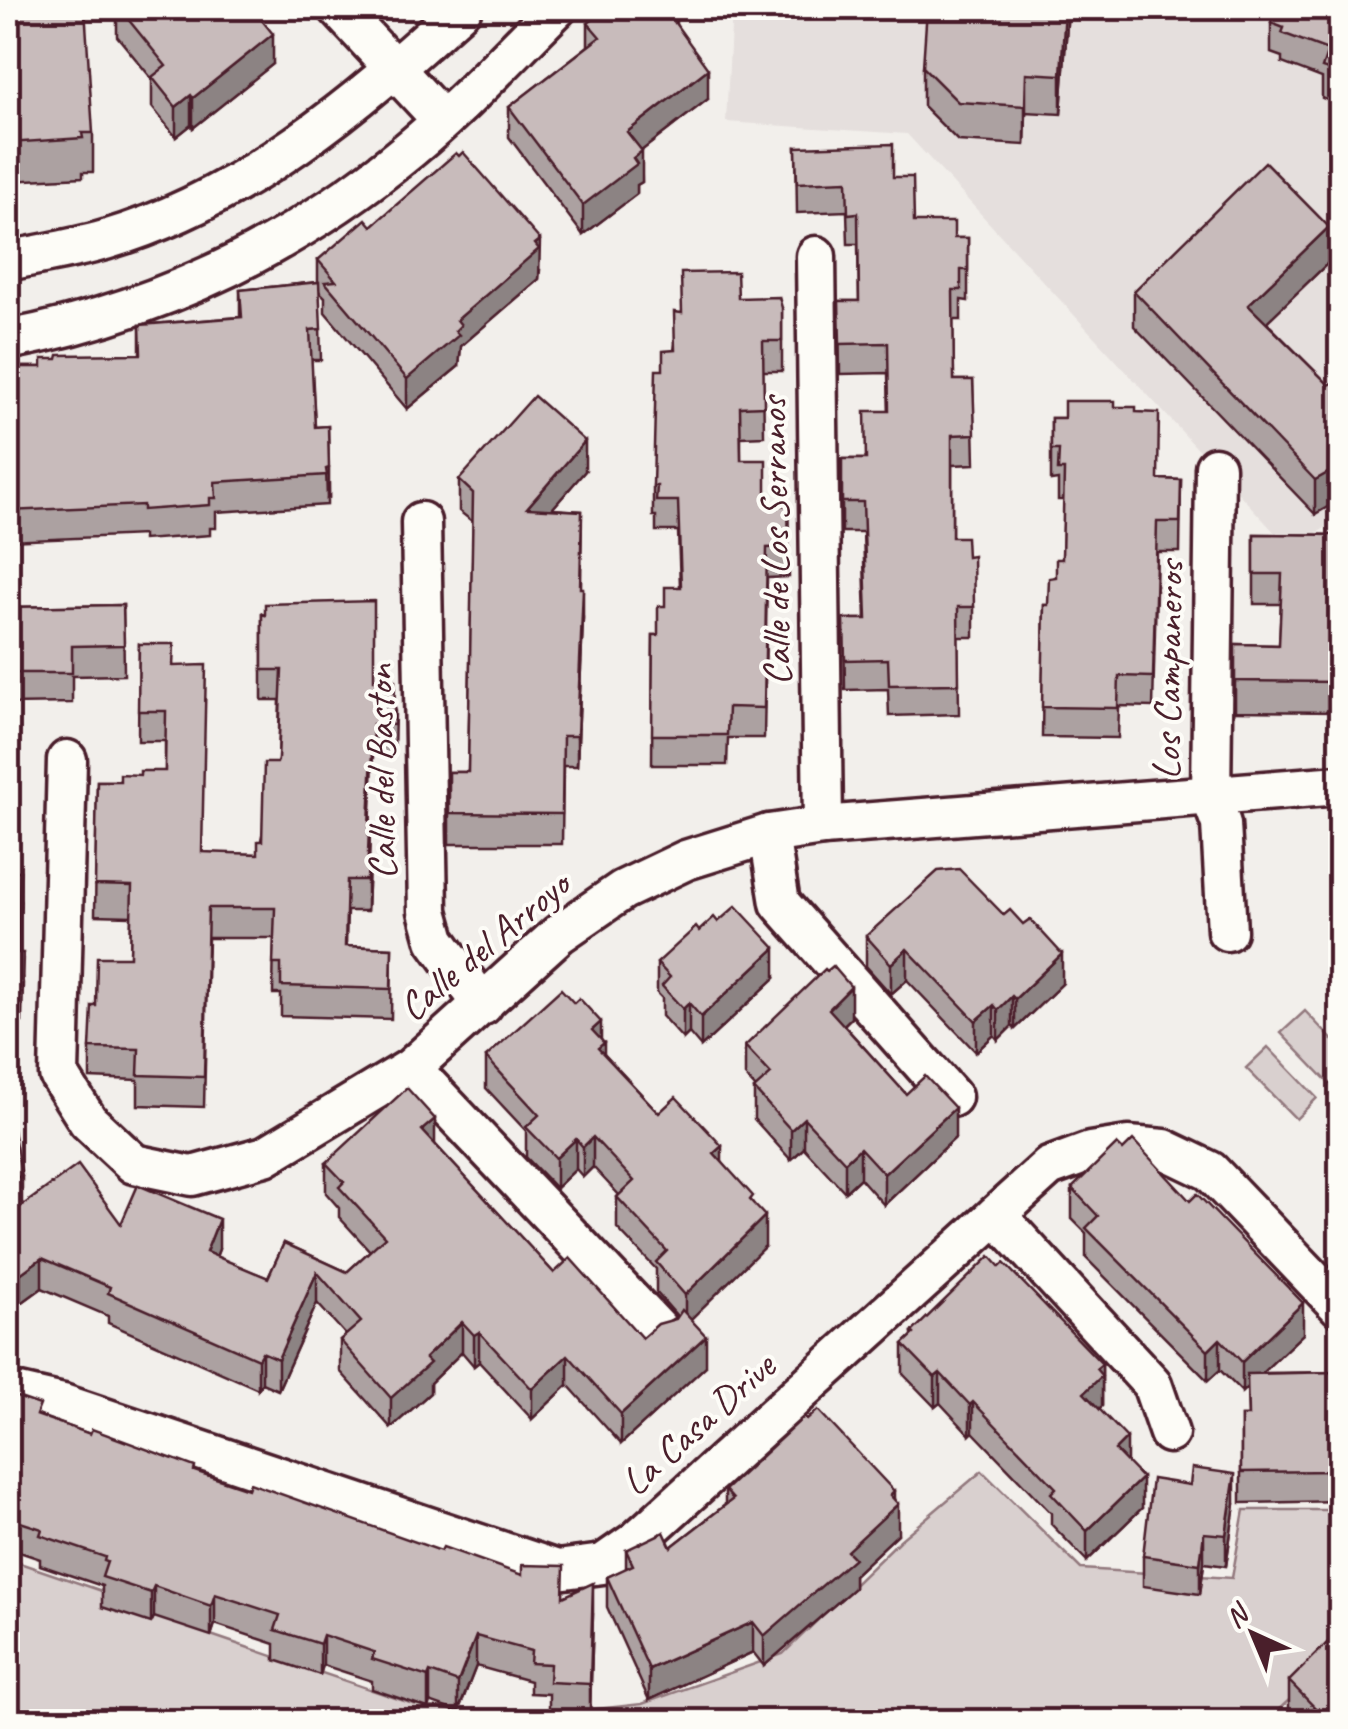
<svg xmlns="http://www.w3.org/2000/svg" width="1348" height="1729" viewBox="0 0 1348 1729" font-family="Caveat,sans-serif">
  <style>
    .built { fill: #e5dfdd }
    .green { fill: #d9d0cf; stroke: #92787d; stroke-width: 2.5 }
    .lines { fill: none; stroke-linecap: round; stroke-linejoin: round }
    .minor-casing { stroke: #4a1f2b; stroke-width: 45 }
    .minor { stroke: #fdfcf7; stroke-width: 38 }
    .wall { fill: #aca1a1; stroke: #4a1f2b; stroke-width: 2.5 }
    .shaded-wall { fill: #8c8383; stroke: #4a1f2b; stroke-width: 2.5 }
    .building { fill: #c8bbbb; stroke: #4a1f2b; stroke-width: 2.5 }
    .labels { text-anchor: middle; dominant-baseline: central; stroke-width: 8; stroke-linejoin: round; paint-order: stroke }
    .street-label { font-size: 40px; fill: #4a1f2b; stroke: #fdfcf7 }
  </style>
  <rect width="100%" height="100%" fill="#f2efeb"/>
  <filter id="ink" filterUnits="userSpaceOnUse"><feTurbulence type="fractalNoise" baseFrequency=".01" numOctaves="2"/><feDisplacementMap in="SourceGraphic" scale="20" xChannelSelector="R" yChannelSelector="G"/><feConvolveMatrix kernelMatrix="1 2 1 2 8 2 1 2 1" color-interpolation-filters="sRGB"/></filter>
  <g filter="url(#ink)">
    <polygon class="built" points="732,8 1340,8 1340,519 1290,549 907,134 726,122"/>
    <g class="green">
      <polygon points="1305,1011 1340,1048 1340,1074 1330,1084 1281,1033"/>
      <polygon points="1268,1047 1317,1098 1296,1119 1246,1068"/>
      <polygon points="982,1471 1081,1569 1232,1578 1244,1510 1340,1510 1340,1652 1274,1714 1281,1721 8,1722 8,1559 99,1590 208,1634 413,1704 507,1719 642,1704 783,1654 900,1540"/>
    </g>
    <g class="lines">
      <defs>
        <g id="minor">
          <polyline points="338,8 442,120"/>
          <polyline points="816,256 823,826"/>
          <path d="M 8,261 C 40,254 74,249 105,240 C 245,199 357,104 462,8"/>
          <path d="M 8,340 C 157,311 292,247 409,150 C 462,107 509,55 557,8"/>
          <polyline points="1215,467 1211,797 1221,824 1227,931"/>
          <polyline points="421,522 428,911 436,940 483,1005"/>
          <polyline points="67,760 59,1075 88,1121 134,1164 192,1176 265,1156 411,1068 559,934 623,890 686,860 769,834 823,826 1340,785"/>
          <polyline points="769,834 780,903 952,1097"/>
          <polyline points="411,1068 661,1332"/>
          <polyline points="996,1215 1152,1384 1169,1433"/>
          <polyline points="8,1395 15,1393 63,1404 557,1570 603,1564 636,1541 1049,1167 1090,1152 1128,1146 1164,1149 1210,1171 1340,1307"/>
        </g>
      </defs>
      <use href="#minor" class="minor-casing"/>
      <use href="#minor" class="minor"/>
    </g>
    <g class="wall">
      <polygon points="8,8 93,133 93,172 83,172 83,177 8,181"/>
      <polygon points="117,8 252,8 273,64 193,128 191,125 176,137 152,107 152,79 117,36"/>
      <polygon points="1068,8 1061,114 1026,112 1025,145 958,141 923,106 923,67"/>
      <polygon points="1275,8 1340,8 1340,105 1322,98 1322,78 1282,63 1282,57 1271,53 1271,23"/>
      <polygon points="588,23 676,25 708,99 641,151 642,182 637,185 637,194 583,235 509,137 509,107 588,46"/>
      <polygon points="796,147 893,177 914,222 954,238 968,238 968,301 961,300 961,320 953,320 954,380 973,380 975,464 952,465 952,537 967,557 974,607 974,637 958,637 959,714 889,716 888,689 845,690 844,619 866,619 863,532 842,532 842,459 865,459 889,411 888,373 840,374 839,301 859,301 858,244 848,244 847,211 797,213"/>
      <polygon points="372,226 540,270 539,279 461,346 459,366 407,409 325,312 325,297 319,291 321,360 311,360 315,427 328,426 329,498 327,499 327,505 216,512 216,528 210,528 210,535 143,540 143,535 8,541 8,367 42,367 140,354 140,325 240,317 240,290 318,282 318,260"/>
      <polygon points="1329,262 1266,322 1329,385 1315,514 1134,326 1134,291"/>
      <polygon points="738,298 782,308 782,371 763,371 764,436 741,437 741,460 766,506 788,505 789,577 767,578 764,738 728,738 727,765 652,765 653,635 658,635 665,606 680,587 678,531 656,531 656,516 653,516 653,486 663,370 674,350 681,313"/>
      <polygon points="1115,407 1136,412 1158,479 1181,480 1180,552 1157,552 1153,707 1119,706 1118,738 1042,737 1044,605 1048,605 1062,559 1064,500 1058,500 1058,480 1051,481 1051,418 1064,418"/>
      <polygon points="585,471 552,509 582,511 581,588 583,618 577,766 563,766 562,844 449,844 449,772 468,772 473,522 459,511 459,480"/>
      <polygon points="1254,534 1340,535 1340,712 1235,711 1235,644 1279,645 1281,604 1254,604"/>
      <polygon points="123,605 124,675 72,676 72,703 8,704 8,607"/>
      <polygon points="262,614 374,680 395,711 394,755 373,754 367,911 347,911 346,946 392,948 391,1019 281,1016 281,994 273,994 274,938 208,938 204,1107 138,1105 138,1080 90,1078 90,1048 96,1006 130,957 131,916 95,915 97,781 120,781 140,775 165,771 165,741 138,741 139,644 174,666 203,853 258,854 278,760 280,700 262,700"/>
      <polygon points="8,741 12,741 11,815 8,815"/>
      <polygon points="8,871 20,901 18,953 23,983 22,1022 8,1021"/>
      <polygon points="699,931 775,978 701,1047 689,1033 683,1039 662,1016 662,998 657,993 657,963"/>
      <polygon points="866,936 1062,984 1015,1029 1012,1026 998,1040 994,1035 976,1052 907,980 891,994 866,966"/>
      <polygon points="851,1018 844,1025 906,1094 955,1138 884,1205 860,1178 845,1192 804,1148 791,1160 754,1119 754,1089 756,1088 745,1076 745,1046"/>
      <polygon points="601,1040 604,1054 659,1113 722,1162 753,1203 765,1246 690,1319 706,1366 621,1444 568,1385 532,1419 479,1362 474,1366 462,1352 430,1383 430,1393 391,1428 340,1371 340,1340 346,1335 317,1303 278,1390 262,1383 258,1389 108,1323 108,1316 42,1288 20,1304 8,1287 8,1216 21,1206 10,1117 22,1205 121,1224 219,1249 216,1257 268,1278 284,1243 347,1272 370,1251 339,1217 339,1208 326,1193 326,1163 435,1144 554,1273 642,1338 677,1316 656,1292 656,1269 617,1228 617,1197 619,1195 593,1167 583,1177 576,1169 556,1188 526,1157 526,1131 486,1088 486,1057"/>
      <polygon points="1072,1188 1303,1334 1261,1373 1340,1372 1340,1501 1241,1503 1241,1416 1248,1416 1247,1387 1242,1392 1220,1370 1208,1381 1086,1258 1086,1233 1072,1219"/>
      <polygon points="912,1332 1102,1364 1102,1406 1099,1409 1127,1463 1142,1508 1087,1561 1051,1524 1051,1513 973,1432 970,1435 940,1403 935,1407 903,1374 903,1344 912,1336"/>
      <polygon points="8,1394 40,1416 195,1472 564,1597 593,1614 590,1714 549,1713 549,1694 530,1693 530,1681 476,1666 458,1712 430,1702 428,1708 372,1689 372,1681 323,1665 320,1675 275,1660 275,1644 215,1624 211,1636 154,1617 151,1623 102,1607 102,1586 40,1565 40,1559 8,1548"/>
      <polygon points="1190,1485 1235,1504 1226,1566 1204,1563 1200,1594 1143,1586 1143,1556"/>
      <polygon points="725,1490 894,1499 898,1534 854,1575 854,1588 764,1666 753,1652 649,1700 607,1607 607,1577 626,1569 626,1550 671,1547 725,1505"/>
      <polygon points="1289,1681 1340,1722 1299,1722 1289,1711"/>
    </g>
    <g class="shaded-wall">
      <polygon points="1065,8 1068,8 1061,114 1061,75"/>
      <polygon points="676,11 676,41 670,16"/>
      <polygon points="273,34 273,64 193,128 193,98"/>
      <polygon points="708,69 708,99 627,162 627,132"/>
      <polygon points="1026,73 1026,112 1025,145 1025,106"/>
      <polygon points="191,95 191,125 176,137 176,107"/>
      <polygon points="642,151 642,182 637,185 637,194 583,235 583,205 633,158"/>
      <polygon points="1329,227 1329,262 1248,340 1248,305"/>
      <polygon points="540,240 539,279 461,346 459,366 407,409 407,379 457,320"/>
      <polygon points="585,441 585,471 527,538 527,508"/>
      <polygon points="1340,466 1340,500 1315,514 1315,480"/>
      <polygon points="329,468 329,498 327,499 326,469"/>
      <polygon points="583,588 583,618 577,766 577,736"/>
      <polygon points="373,724 373,754 367,911 367,880"/>
      <polygon points="775,948 775,978 701,1047 701,1017"/>
      <polygon points="907,949 907,980 891,994 891,964"/>
      <polygon points="1062,954 1062,984 1015,1029 1015,999"/>
      <polygon points="851,987 851,1018 829,1039 829,1009"/>
      <polygon points="1012,996 1012,1026 998,1040 998,1010"/>
      <polygon points="689,1003 689,1033 683,1039 683,1009"/>
      <polygon points="994,1005 994,1035 976,1052 976,1021"/>
      <polygon points="601,1022 601,1045 604,1043 604,1073 592,1030"/>
      <polygon points="10,1089 10,1119 8,1120 8,1090"/>
      <polygon points="955,1108 955,1138 884,1205 884,1174"/>
      <polygon points="804,1118 804,1148 791,1160 791,1130"/>
      <polygon points="435,1119 435,1149 422,1130"/>
      <polygon points="593,1137 593,1167 583,1177 583,1147"/>
      <polygon points="576,1139 576,1169 556,1188 556,1158"/>
      <polygon points="722,1146 722,1176 714,1153"/>
      <polygon points="860,1148 860,1178 845,1192 845,1162"/>
      <polygon points="22,1176 22,1206 8,1209 8,1179"/>
      <polygon points="765,1216 765,1246 685,1325 685,1295"/>
      <polygon points="219,1219 219,1249 206,1283 206,1252"/>
      <polygon points="42,1258 42,1288 20,1304 20,1274"/>
      <polygon points="317,1272 317,1303 278,1390 278,1359"/>
      <polygon points="1303,1303 1303,1334 1242,1392 1242,1362"/>
      <polygon points="462,1322 462,1352 430,1383 430,1393 391,1428 391,1398 425,1358"/>
      <polygon points="479,1332 479,1362 474,1366 474,1335"/>
      <polygon points="706,1336 706,1366 621,1444 621,1414"/>
      <polygon points="1220,1339 1220,1370 1208,1381 1208,1351"/>
      <polygon points="262,1352 262,1383 258,1389 258,1359"/>
      <polygon points="568,1355 568,1385 532,1419 532,1389"/>
      <polygon points="1102,1364 1102,1406 1084,1424 1084,1393 1096,1369"/>
      <polygon points="940,1373 940,1403 935,1407 935,1377"/>
      <polygon points="973,1402 973,1432 970,1435 970,1405"/>
      <polygon points="1127,1438 1127,1469 1115,1450"/>
      <polygon points="1235,1474 1235,1504 1226,1566 1226,1535"/>
      <polygon points="1142,1478 1142,1508 1087,1561 1087,1531"/>
      <polygon points="894,1491 894,1508 898,1504 898,1534 854,1575 854,1588 764,1666 764,1636"/>
      <polygon points="1204,1533 1204,1563 1200,1594 1200,1564"/>
      <polygon points="593,1583 593,1614 590,1714 590,1684"/>
      <polygon points="154,1586 154,1617 151,1623 151,1593"/>
      <polygon points="215,1594 215,1624 211,1636 211,1606"/>
      <polygon points="753,1622 753,1652 649,1700 649,1669"/>
      <polygon points="323,1635 323,1665 320,1675 320,1644"/>
      <polygon points="476,1636 476,1666 458,1712 458,1682"/>
      <polygon points="430,1672 430,1702 428,1708 428,1677"/>
    </g>
    <g class="building">
      <polygon points="8,8 85,8 93,133 82,133 83,138 8,143"/>
      <polygon points="119,8 252,8 273,34 193,98 191,95 176,107 152,77 166,66"/>
      <polygon points="608,8 673,8 676,11 670,16 708,69 627,132 642,151 633,158 637,164 583,205 509,107 600,37 588,23"/>
      <polygon points="927,8 1065,8 1061,75 1026,73 1025,106 958,102 923,67"/>
      <polygon points="1277,8 1340,8 1340,74 1322,68 1328,50 1282,33 1284,28 1271,23"/>
      <polygon points="893,144 893,177 913,177 914,222 954,222 954,238 968,238 968,270 961,270 961,290 953,290 954,380 973,380 975,434 952,435 952,537 966,537 967,557 973,556 974,607 958,607 959,684 889,685 888,659 845,660 844,619 867,619 863,502 842,502 842,459 866,459 865,411 889,411 888,343 840,344 839,301 859,301 858,213 848,214 847,181 797,183 796,147"/>
      <polygon points="463,152 540,240 535,244 539,249 457,320 461,325 455,331 459,335 407,379 325,282 336,281 318,260 366,219 372,226 456,153 459,156"/>
      <polygon points="1265,162 1329,227 1248,305 1329,385 1340,379 1340,466 1315,480 1134,291"/>
      <polygon points="737,272 738,298 779,297 782,308 782,341 763,341 764,406 740,407 741,460 766,460 766,506 788,505 789,547 767,548 764,708 728,707 727,735 652,735 653,635 658,635 658,606 665,606 665,587 681,587 678,501 656,501 657,486 653,486 656,370 663,370 663,351 675,350 674,312 682,313 681,273"/>
      <polygon points="319,282 321,329 310,330 315,427 328,426 329,468 326,469 327,475 215,482 216,498 210,498 210,505 143,510 143,505 8,511 8,367 42,367 42,359 57,359 58,355 141,354 140,325 242,317 240,290"/>
      <polygon points="534,396 585,441 527,508 582,511 580,588 583,588 577,736 563,736 562,814 449,813 449,772 468,772 473,493 459,480"/>
      <polygon points="1064,401 1115,401 1115,407 1136,407 1136,412 1159,413 1158,479 1181,480 1180,522 1157,522 1153,677 1119,676 1118,708 1042,707 1044,605 1048,605 1049,578 1056,577 1056,559 1062,559 1064,470 1058,470 1059,450 1051,450 1051,418 1064,418"/>
      <polygon points="1254,534 1340,535 1340,682 1235,681 1235,644 1279,645 1282,574 1254,574"/>
      <polygon points="374,601 374,680 395,680 394,725 373,724 367,880 347,880 345,946 392,948 391,989 281,986 281,964 273,964 275,908 208,908 204,1077 138,1075 139,1049 90,1048 92,1006 96,1006 97,957 130,957 132,886 95,885 97,781 120,781 120,774 140,775 140,771 165,771 166,711 138,711 139,644 174,644 173,666 206,665 202,852 258,854 258,841 262,841 264,763 277,763 278,760 282,670 262,670 262,614 265,615 265,604"/>
      <polygon points="123,605 124,645 72,646 72,673 8,673 8,607"/>
      <polygon points="8,741 12,741 11,785 8,785"/>
      <polygon points="959,869 1004,915 1010,910 1023,924 1030,919 1062,954 1015,999 1012,996 998,1010 994,1005 976,1021 907,949 891,964 866,936 938,871"/>
      <polygon points="8,871 20,871 17,953 23,953 22,992 8,991"/>
      <polygon points="736,906 775,948 701,1017 689,1003 683,1009 662,986 670,977 657,963 696,927 699,931 714,917 718,922"/>
      <polygon points="833,966 851,987 829,1009 906,1094 925,1076 955,1108 884,1174 860,1148 845,1162 804,1118 791,1130 754,1089 771,1074 745,1046 825,969 827,971"/>
      <polygon points="561,989 574,1003 579,998 601,1022 592,1030 604,1043 598,1048 659,1113 676,1097 722,1146 714,1153 753,1196 750,1200 765,1216 685,1295 656,1262 667,1251 617,1197 634,1181 593,1137 583,1147 576,1139 556,1158 526,1127 539,1115 486,1057"/>
      <polygon points="407,1088 435,1119 422,1130 554,1273 570,1258 642,1338 658,1324 676,1319 682,1310 706,1336 621,1414 568,1355 532,1389 479,1332 474,1335 462,1322 425,1358 430,1363 391,1398 340,1340 361,1322 317,1272 278,1359 262,1352 258,1359 108,1293 110,1287 42,1258 20,1274 8,1257 8,1216 78,1165 121,1224 138,1185 219,1219 206,1252 268,1278 284,1243 347,1272 385,1237 339,1187 344,1182 326,1163"/>
      <polygon points="8,1105 22,1176 8,1179"/>
      <polygon points="1133,1140 1190,1201 1197,1194 1303,1303 1242,1362 1220,1339 1208,1351 1086,1228 1098,1216 1072,1188 1117,1144 1123,1150"/>
      <polygon points="990,1256 1000,1267 1004,1263 1102,1364 1096,1369 1102,1376 1084,1393 1127,1438 1115,1450 1142,1478 1087,1531 1051,1493 1056,1488 973,1402 970,1405 940,1373 935,1377 903,1344 914,1334 912,1332"/>
      <polygon points="1340,1372 1340,1471 1241,1472 1241,1416 1248,1416 1247,1374"/>
      <polygon points="8,1394 40,1405 36,1415 90,1434 92,1429 195,1467 194,1471 248,1489 250,1483 441,1551 443,1547 522,1575 522,1565 564,1566 563,1597 593,1583 590,1684 549,1682 550,1664 530,1663 531,1651 476,1636 458,1682 430,1672 428,1677 372,1659 374,1652 323,1635 320,1644 275,1630 280,1615 215,1594 211,1606 154,1586 151,1593 102,1577 107,1562 104,1561 105,1557 40,1535 42,1529 8,1518"/>
      <polygon points="818,1410 894,1491 890,1495 898,1504 847,1551 854,1558 764,1636 753,1622 649,1669 607,1577 633,1565 626,1550 664,1532 671,1547 733,1499 725,1490 804,1417 807,1420"/>
      <polygon points="1192,1468 1235,1474 1226,1535 1204,1533 1200,1564 1143,1556 1152,1479 1190,1485"/>
      <polygon points="1340,1630 1340,1722 1329,1722 1289,1681"/>
    </g>
  </g>
  <g class="labels">
    <g class="street-label">
      <text transform="translate(775 541) rotate(-91)">Calle de Los Serranos</text>
      <text transform="translate(1168 670) rotate(-89)">Los Campaneros</text>
      <text transform="translate(381 772) rotate(-91)">Calle del Baston</text>
      <text transform="translate(484 946) rotate(-40)">Calle del Arroyo</text>
      <text transform="translate(698 1424) rotate(-42)">La Casa Drive</text>
    </g>
  </g>
  <rect width="1348" height="1729" fill="none" stroke="#fdfcf7" stroke-width="40"/>
  <rect x="20" y="20" width="1308" height="1689" fill="none" stroke="#4a1f2b" stroke-width="4" filter="url(#ink)"/>
  <g transform="translate(1253 1634) rotate(316)" stroke="#fdfcf7" stroke-width="8" paint-order="stroke">
  <path d="M0-8L18 38L0 25L-18 38Z" fill="#4a1f2b"/>
  <text y="-15" font-size="28" font-weight="bold" text-anchor="middle" fill="#4a1f2b">N</text>
  </g>
</svg>
